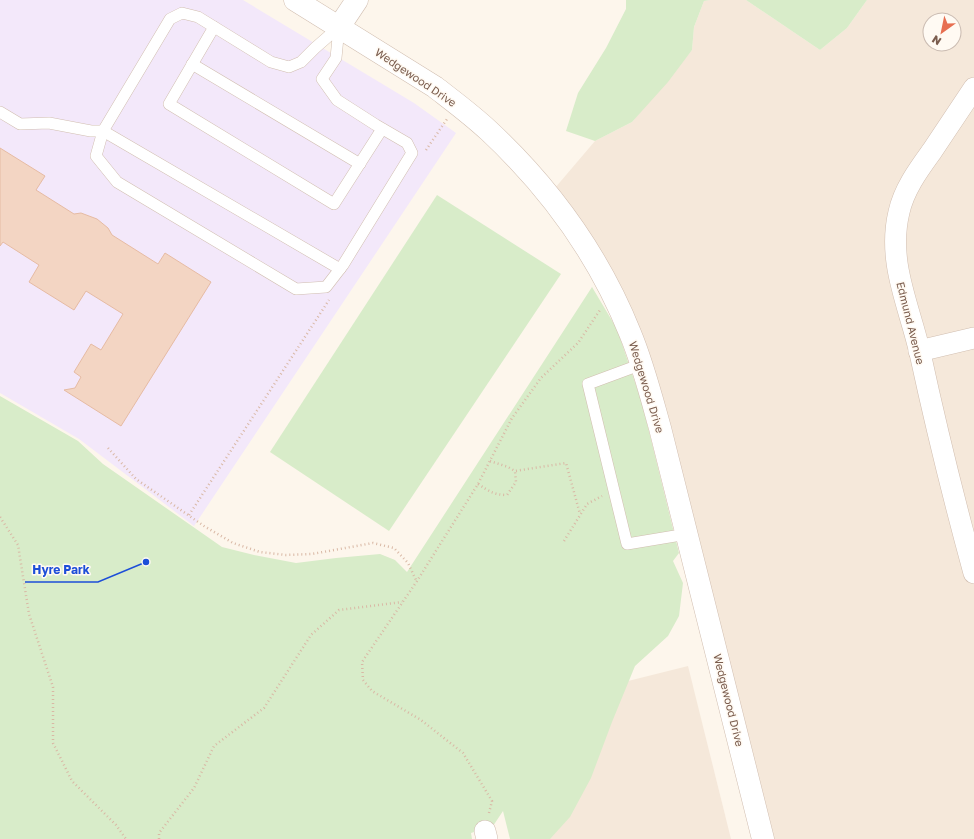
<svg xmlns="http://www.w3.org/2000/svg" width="974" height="839" viewBox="0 0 974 839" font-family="'Golos Text',sans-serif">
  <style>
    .residential { fill: #f5e8da; fill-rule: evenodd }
    .education { fill: #f3e8fa }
    .green { fill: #d8ecc9 }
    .building { fill: #f3d5c3; stroke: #e6bba3 }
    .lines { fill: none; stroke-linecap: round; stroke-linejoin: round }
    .service-casing { stroke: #d1beb0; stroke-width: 12 }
    .minor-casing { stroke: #d1beb0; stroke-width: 22 }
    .tertiary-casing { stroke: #d1beb0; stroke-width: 23 }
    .path { stroke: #d9b8a5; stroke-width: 2.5; stroke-dasharray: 1 3; stroke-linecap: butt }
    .service { stroke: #fff; stroke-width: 11 }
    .minor { stroke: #fff; stroke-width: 21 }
    .tertiary { stroke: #fff; stroke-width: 22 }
    .labels { text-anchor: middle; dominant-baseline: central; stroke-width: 3; stroke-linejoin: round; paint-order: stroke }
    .street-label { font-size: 11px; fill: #7a5c4d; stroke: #fffaf3 }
    .leader { fill: none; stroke: #1d4ed8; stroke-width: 1.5 }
    .callout-dot { fill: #1d4ed8; stroke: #fffaf3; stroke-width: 1.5 }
    .callout-label { font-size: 12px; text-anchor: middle; font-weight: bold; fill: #1d4ed8; stroke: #fffaf3; stroke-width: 3; stroke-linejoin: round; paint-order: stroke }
  </style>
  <rect width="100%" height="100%" fill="#fdf6ec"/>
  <g class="residential">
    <path d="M 710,0 L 746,0 L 820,50 L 847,28 L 867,0 L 974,0 L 974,839 L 763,839 L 642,364 L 549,195 L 595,141 L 632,122 L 692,50 L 694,27 L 704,1 ZM 930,20 L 954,20 L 954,44 L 930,44 Z"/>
    <polygon points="688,666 731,839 510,839 584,692"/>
  </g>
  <polygon class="education" points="0,0 243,0 414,103 456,133 194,526 79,439 0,393"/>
  <g class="green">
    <polygon points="626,0 710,0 704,1 694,27 692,50 668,82 632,122 595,141 566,131 578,93 606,48 626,9"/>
    <polygon points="746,0 867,0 847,28 820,50"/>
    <polygon points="437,195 561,274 389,531 270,452"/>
    <polygon points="592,287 617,329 642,403 679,553 673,561 683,583 679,616 668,636 635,666 612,722 591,778 570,817 550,839 510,839 503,811 493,826 471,833 472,839 0,839 0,396 78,441 103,464 222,547 254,555 296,563 336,558 380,554 395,560 407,572"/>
  </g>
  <polygon class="building" points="0,148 45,176 36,190 74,214 81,213 97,219 108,228 112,235 158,264 165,253 211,282 121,426 64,390 75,388 81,377 74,372 91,344 101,350 123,314 86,291 74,310 29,282 39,265 3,242 0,246"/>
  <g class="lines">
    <defs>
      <g id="service">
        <polygon points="182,13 198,17 271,62 289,67 301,62 315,48 339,27 336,58 322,79 337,100 376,125 407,143 412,153 343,265 326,287 296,289 117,182 96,156 103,131 170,19"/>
        <polyline points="214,27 169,104 334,204 382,129"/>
        <polyline points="192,64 360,164"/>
        <polyline points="0,112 20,124 49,123 91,131 103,131 340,269"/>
        <polyline points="642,364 588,384 627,544 687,534"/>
      </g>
      <g id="minor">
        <path d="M 974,88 C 960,109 946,130 932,151 C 919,169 904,189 899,212 C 887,262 909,305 920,353 C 936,427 954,500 974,573"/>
        <polyline points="919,351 974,338"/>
        <polyline points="485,831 487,839"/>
      </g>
      <g id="tertiary">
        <path d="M 295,0 L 435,87 C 453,101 472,115 489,131 C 550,188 599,256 630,333 C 643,364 651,396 660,428 L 763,839"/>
        <polyline points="339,27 357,0"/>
      </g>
    </defs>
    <use href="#service" class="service-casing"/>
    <use href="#minor" class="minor-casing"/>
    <use href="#tertiary" class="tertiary-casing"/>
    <g class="path">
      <polyline points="426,150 447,119"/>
      <polyline points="108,448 136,479 204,526 233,543 260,552 286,555 312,554 373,543 394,548 408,563 416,580"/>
      <polyline points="490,461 508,467 515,471 566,463 580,514"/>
      <path d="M 478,484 C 489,491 494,495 507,495 L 516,482 L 515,471"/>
      <polyline points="189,515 329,300"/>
      <polyline points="0,517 18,545 29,614 53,687 53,743 72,781 116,825 126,839"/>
      <polyline points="564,541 587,504 602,496"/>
      <polyline points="489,813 492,801 463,753 421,720 372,691 363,680 362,662 417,581 478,484 512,418 541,378 578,343 600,310"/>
      <polyline points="159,839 159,833 194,788 214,746 264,708 311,635 339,610 402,602"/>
    </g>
    <use href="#service" class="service"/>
    <use href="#minor" class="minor"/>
    <use href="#tertiary" class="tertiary"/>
  </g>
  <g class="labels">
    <g class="street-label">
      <text transform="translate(416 77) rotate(34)">Wedgewood Drive</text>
      <text transform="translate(911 323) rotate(76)">Edmund Avenue</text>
      <text transform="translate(647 387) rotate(73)">Wedgewood Drive</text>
      <text transform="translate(729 700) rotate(76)">Wedgewood Drive</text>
    </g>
  </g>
  <path class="leader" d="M146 562L98 582H25"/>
  <circle class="callout-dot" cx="146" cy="562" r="4"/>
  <g class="callout-label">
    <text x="61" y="574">Hyre Park</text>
  </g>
  <g transform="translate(942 32) rotate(213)"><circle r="19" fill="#fffaf3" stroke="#cabbb1"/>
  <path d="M0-3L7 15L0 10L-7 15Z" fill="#e76f51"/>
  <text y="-6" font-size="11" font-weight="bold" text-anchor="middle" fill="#7a5c4d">N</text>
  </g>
</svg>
